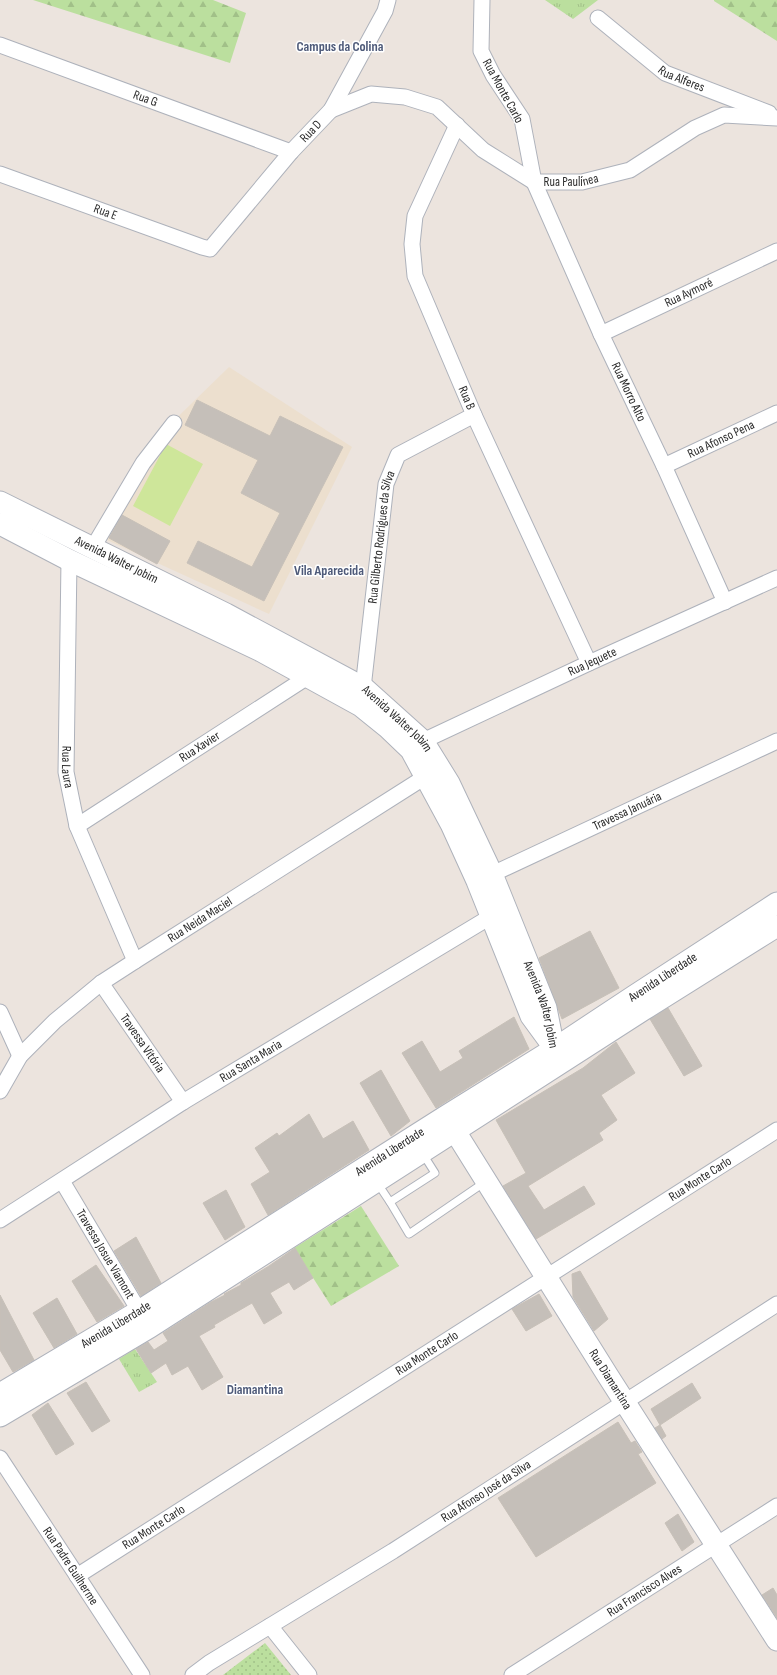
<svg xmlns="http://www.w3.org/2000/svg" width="777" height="1675" viewBox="0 0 777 1675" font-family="'Sofia Sans Condensed',sans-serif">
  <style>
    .education { fill: #ecdfce }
    .grass { fill: url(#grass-tufts) }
    .forest { fill: url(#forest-firs) }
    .park { fill: url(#park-dots) }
    .pitch { fill: #cee69a }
    .building { fill: #c5bfb9; stroke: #c7c0b8 }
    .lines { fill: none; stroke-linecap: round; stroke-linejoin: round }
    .service-casing { stroke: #aeb2bb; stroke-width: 9 }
    .minor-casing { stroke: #aeb2bb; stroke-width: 17 }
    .secondary-casing { stroke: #aeb2bb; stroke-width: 23 }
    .service { stroke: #fff; stroke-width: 7 }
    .minor { stroke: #fff; stroke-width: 15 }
    .secondary { stroke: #fff; stroke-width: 21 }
    .labels { text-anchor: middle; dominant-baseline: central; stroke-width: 3; stroke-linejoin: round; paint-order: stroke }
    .street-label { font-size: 13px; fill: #2b2b2b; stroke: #fff }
    .neighbourhood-label { font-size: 14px; font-weight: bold; fill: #4e5a79; stroke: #fff }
  </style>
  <defs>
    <pattern id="grass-tufts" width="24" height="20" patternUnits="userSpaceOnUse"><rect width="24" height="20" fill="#bbdf9e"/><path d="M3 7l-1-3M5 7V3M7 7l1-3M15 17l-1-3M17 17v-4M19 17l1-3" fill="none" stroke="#a1c088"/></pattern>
    <pattern id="forest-firs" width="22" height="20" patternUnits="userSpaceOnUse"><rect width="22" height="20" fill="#bbdf9e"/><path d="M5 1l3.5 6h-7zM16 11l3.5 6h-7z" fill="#a1c088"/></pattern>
    <pattern id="park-dots" width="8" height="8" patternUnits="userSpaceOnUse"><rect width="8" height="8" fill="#bbdf9e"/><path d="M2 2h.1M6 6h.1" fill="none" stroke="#a1c088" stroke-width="1.8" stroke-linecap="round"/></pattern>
  </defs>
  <rect width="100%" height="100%" fill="#ece4de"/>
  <polygon class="education" points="229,367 352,447 269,614 96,535 155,439"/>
  <g class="grass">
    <polygon points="545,0 598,0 573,19"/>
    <polygon points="135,1349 157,1382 139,1392 119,1359"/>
  </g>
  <g class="forest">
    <polygon points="33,0 213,0 246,13 230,63"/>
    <polygon points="714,0 777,0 777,41 714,1"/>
    <polygon points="361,1206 399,1266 331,1306 294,1248"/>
  </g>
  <polygon class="park" points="265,1643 291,1675 223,1675"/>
  <polygon class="pitch" points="166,444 203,464 170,526 133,506"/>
  <g class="building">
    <polygon points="197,400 270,436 280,416 343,447 264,601 187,563 198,541 252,567 280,513 241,493 258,460 185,425"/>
    <polygon points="122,515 170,541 157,564 109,538"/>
    <polygon points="590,931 619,988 562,1019 539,958"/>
    <polygon points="668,1008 702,1066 684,1076 650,1019"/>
    <polygon points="514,1017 529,1049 436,1108 402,1053 422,1041 440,1072 463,1058 459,1051"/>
    <polygon points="616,1042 635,1073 601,1095 617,1120 599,1133 603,1140 528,1186 544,1210 584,1186 595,1204 536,1239 503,1186 526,1173 496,1120 583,1068"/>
    <polygon points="381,1070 410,1121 391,1136 360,1083"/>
    <polygon points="309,1114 323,1139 353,1121 369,1150 268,1215 251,1184 270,1172 255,1148 277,1133 279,1136"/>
    <polygon points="226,1190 245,1227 225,1240 203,1203"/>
    <polygon points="136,1237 161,1283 141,1296 114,1251"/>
    <polygon points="295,1248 313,1278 294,1290 289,1282 270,1293 282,1313 264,1324 252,1303 214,1325 215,1327 199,1336 223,1377 202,1390 188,1366 172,1375 166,1363 151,1373 136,1349 148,1342 154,1350 168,1341 163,1333 211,1302 225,1295 224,1294 241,1285 241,1283 269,1266"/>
    <polygon points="96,1265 124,1306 97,1322 72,1281"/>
    <polygon points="580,1271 608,1319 594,1331 573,1297 572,1274"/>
    <polygon points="539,1294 552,1316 526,1331 512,1309"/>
    <polygon points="0,1295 34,1360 13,1372 0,1350"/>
    <polygon points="57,1298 77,1334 54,1348 33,1313"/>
    <polygon points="86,1382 110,1421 92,1432 67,1393"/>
    <polygon points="692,1383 701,1398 660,1425 651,1409"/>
    <polygon points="48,1403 74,1444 56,1455 32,1415"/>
    <polygon points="618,1422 631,1443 635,1441 642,1452 638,1454 656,1483 536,1557 498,1498"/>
    <polygon points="660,1425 666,1436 662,1439 655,1428"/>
    <polygon points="678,1514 694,1542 682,1551 665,1523"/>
    <polygon points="773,1588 777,1595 777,1618 762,1595"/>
  </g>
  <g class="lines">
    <defs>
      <g id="service">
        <polyline points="378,1184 390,1202 435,1173 423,1154"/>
        <polyline points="390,1202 409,1234 485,1182"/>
      </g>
      <g id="minor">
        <path id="s1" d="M 482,0 L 481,51 L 493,75 L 522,119 L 534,182 L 601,334 L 664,466 L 725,602"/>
        <path id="s2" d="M 598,18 L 665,73 L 769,113"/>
        <path id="s3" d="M 0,45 L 291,152"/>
        <path id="s4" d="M 331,110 L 371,94 L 405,97 L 437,107 L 483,150 L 534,182 L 582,182 L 630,170 L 695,128 L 724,115 L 777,118"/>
        <path id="s5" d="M 457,125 L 415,216 L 412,244 L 415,276 L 474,415 L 589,663"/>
        <path id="s6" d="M 0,174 L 202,247 L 210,249 L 291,152 L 331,110 L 385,11 L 388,0"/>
        <path id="s7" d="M 601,334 L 777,251"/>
        <path id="s8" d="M 664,466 L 777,413"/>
        <polyline points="92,549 143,463 174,423"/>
        <path id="s9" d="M 69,560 L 66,772 L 77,826 L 135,961"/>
        <path id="s10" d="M 362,697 L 386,484 L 398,455 L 474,415"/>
        <path id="s11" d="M 415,747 L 423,741 L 589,663 L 777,578"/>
        <path id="s12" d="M 77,826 L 309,676 L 312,670"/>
        <path id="s13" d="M 484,878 L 777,741"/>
        <path id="s14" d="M 101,983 L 183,1102"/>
        <polyline points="0,1012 20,1056"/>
        <path id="s15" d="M 0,1091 L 20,1056 L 55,1021 L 101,983 L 135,961 L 425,777"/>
        <path id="s16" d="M 62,1181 L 144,1319"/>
        <path id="s17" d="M 0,1220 L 183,1102 L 500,911"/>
        <path id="s18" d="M 0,1458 L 142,1675"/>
        <path id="s19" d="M 77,1576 L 777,1130"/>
        <polyline points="270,1626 309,1675"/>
        <path id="s20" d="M 193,1675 L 209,1663 L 393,1551 L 777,1304"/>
        <path id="s21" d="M 512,1675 L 777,1506"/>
      </g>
      <g id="secondary">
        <path id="s22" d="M 0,502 L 226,614 L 364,688 L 423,741 L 449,783 L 492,874 L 546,1008 L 554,1049"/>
        <polyline points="0,524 69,560 261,651 361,706 387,727 411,750 451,824 477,881 531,1016 550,1042"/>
        <path id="s23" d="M 448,1120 L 608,1376 L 777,1640"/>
        <path id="s24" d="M 0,1394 L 139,1311 L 446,1116 L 554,1049 L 634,996 L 777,903"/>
        <polyline points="0,1416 150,1327 643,1010 777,926"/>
      </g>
    </defs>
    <use href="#service" class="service-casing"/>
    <use href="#minor" class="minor-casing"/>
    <use href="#secondary" class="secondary-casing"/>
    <use href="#service" class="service"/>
    <use href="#minor" class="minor"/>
    <use href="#secondary" class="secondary"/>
  </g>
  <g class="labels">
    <g class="street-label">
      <text stroke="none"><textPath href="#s2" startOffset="104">Rua Alferes</textPath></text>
      <text transform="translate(503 91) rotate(61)">Rua Monte Carlo</text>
      <text stroke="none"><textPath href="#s3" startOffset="155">Rua G</textPath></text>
      <text stroke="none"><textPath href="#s6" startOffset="378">Rua D</textPath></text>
      <text stroke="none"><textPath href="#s4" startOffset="271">Rua Paulínea</textPath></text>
      <text stroke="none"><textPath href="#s6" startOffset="112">Rua E</textPath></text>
      <text stroke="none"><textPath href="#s7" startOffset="97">Rua Aymoré</textPath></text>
      <text stroke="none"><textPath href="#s1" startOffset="425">Rua Morro Alto</textPath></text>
      <text stroke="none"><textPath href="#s5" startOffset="293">Rua B</textPath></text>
      <text stroke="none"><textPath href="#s8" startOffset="63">Rua Afonso Pena</textPath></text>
      <text stroke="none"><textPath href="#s10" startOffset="161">Rua Gilberto Rodrigues da Silva</textPath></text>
      <text stroke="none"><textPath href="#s22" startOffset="130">Avenida Walter Jobim</textPath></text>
      <text stroke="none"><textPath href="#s11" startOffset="197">Rua Jequete</textPath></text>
      <text stroke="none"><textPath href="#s22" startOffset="454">Avenida Walter Jobim</textPath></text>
      <text stroke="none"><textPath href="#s12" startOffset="146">Rua Xavier</textPath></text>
      <text stroke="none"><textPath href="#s9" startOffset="207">Rua Laura</textPath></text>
      <text stroke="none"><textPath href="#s13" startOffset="158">Travessa Januária</textPath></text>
      <text stroke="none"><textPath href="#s15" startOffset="267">Rua Neida Maciel</textPath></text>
      <text stroke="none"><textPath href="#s24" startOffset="783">Avenida Liberdade</textPath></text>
      <text stroke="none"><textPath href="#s22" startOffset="778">Avenida Walter Jobim</textPath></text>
      <text stroke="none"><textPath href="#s14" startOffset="73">Travessa Vitória</textPath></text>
      <text stroke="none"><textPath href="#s17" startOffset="297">Rua Santa Maria</textPath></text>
      <text stroke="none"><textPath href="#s24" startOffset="459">Avenida Liberdade</textPath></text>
      <text stroke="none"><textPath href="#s19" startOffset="739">Rua Monte Carlo</textPath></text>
      <text stroke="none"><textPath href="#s16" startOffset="85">Travessa Josue Viamont</textPath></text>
      <text stroke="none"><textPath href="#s24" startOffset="135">Avenida Liberdade</textPath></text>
      <text stroke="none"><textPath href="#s19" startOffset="415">Rua Monte Carlo</textPath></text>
      <text stroke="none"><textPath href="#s23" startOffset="306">Rua Diamantina</textPath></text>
      <text stroke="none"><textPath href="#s20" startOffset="346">Rua Afonso José da Silva</textPath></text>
      <text stroke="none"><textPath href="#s19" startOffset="91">Rua Monte Carlo</textPath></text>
      <text stroke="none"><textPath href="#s18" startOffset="129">Rua Padre Guilherme</textPath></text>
      <text stroke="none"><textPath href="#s21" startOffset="157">Rua Francisco Alves</textPath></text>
    </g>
    <g class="neighbourhood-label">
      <text x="340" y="46">Campus da Colina</text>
      <text x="329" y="570">Vila Aparecida</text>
      <text x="255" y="1389">Diamantina</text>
    </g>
  </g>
</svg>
